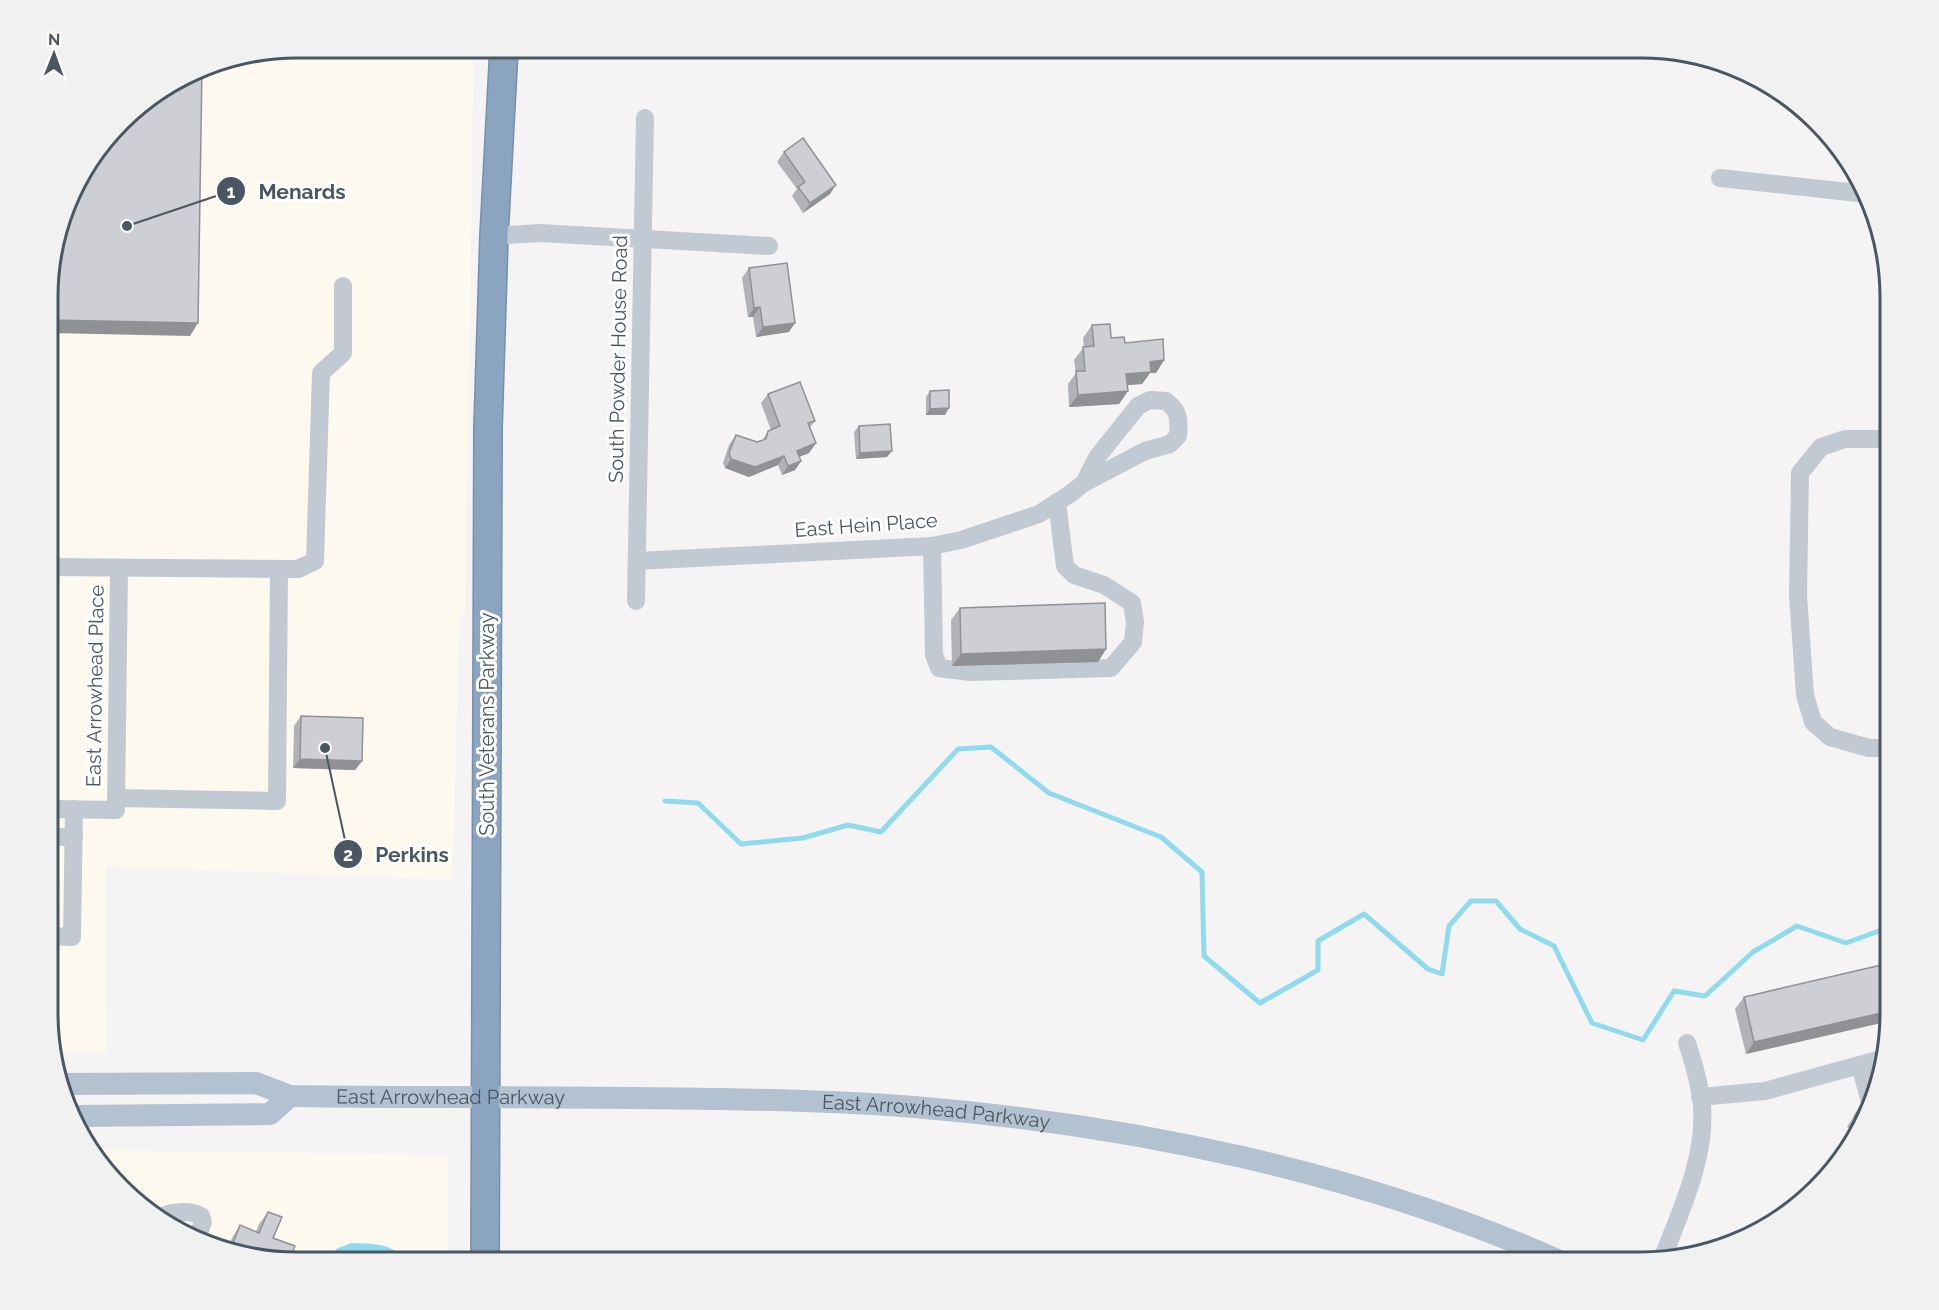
<svg xmlns="http://www.w3.org/2000/svg" width="1939" height="1310" viewBox="0 0 1939 1310" font-family="Raleway,sans-serif">
  <style>
    .commercial { fill: #fdf9ef }
    .water { fill: #90daee }
    .lines { fill: none; stroke-linecap: round; stroke-linejoin: round }
    .stream { stroke: #90daee; stroke-width: 5 }
    .highway-casing { stroke: #7690ad; stroke-width: 30 }
    .minor { stroke: #c1cad2; stroke-width: 18 }
    .major { stroke: #b3c2d1; stroke-width: 22 }
    .highway { stroke: #8ba5c1; stroke-width: 27 }
    .wall { fill: #b0b2b7 }
    .shaded-wall { fill: #909195 }
    .building { fill: #cdcfd5; stroke: #909195; stroke-width: 1.5 }
    .labels { text-anchor: middle; dominant-baseline: central; stroke-width: 6; stroke-linejoin: round; paint-order: stroke }
    .street-label { font-size: 20px; fill: #4a5661; stroke: #fff }
    .rim { fill: none; stroke: #4a5661; stroke-width: 3 }
    .leader { fill: none; stroke: #4a5661; stroke-width: 2 }
    .callout-dot { fill: #4a5661; stroke: #fff; stroke-width: 2 }
    .mark-label { font-size: 18px; text-anchor: middle; font-weight: bold; fill: #fff }
    .callout-label { font-size: 21px; text-anchor: middle; font-weight: bold; fill: #4a5661; stroke: #fff; stroke-width: 6; stroke-linejoin: round; paint-order: stroke }
  </style>
  <rect width="100%" height="100%" fill="#f5f3f3"/>
  <g class="commercial">
    <polygon points="297,48 474,48 465,616 460,616 452,880 106,866 107,1053 53,1053 50,1045 50,265 74,187 133,110 202,67"/>
    <polygon points="92,1150 448,1155 448,1262 281,1261 217,1249 146,1211"/>
  </g>
  <path class="water" d="M 351,1243 C 372,1244 394,1242 405,1262 L 331,1262 L 336,1249 Z"/>
  <g class="lines">
    <polyline class="stream" points="665,801 698,803 741,844 803,838 848,825 881,832 958,749 991,747 1049,793 1161,837 1202,872 1204,956 1260,1003 1318,970 1318,941 1364,914 1428,969 1442,974 1449,926 1471,901 1496,901 1520,929 1554,946 1592,1023 1643,1040 1674,991 1705,996 1753,952 1797,926 1846,943 1890,927"/>
    <defs>
      <polyline id="highway" points="485,1262 488,428 494,236 504,48"/>
    </defs>
    <use href="#highway" class="highway-casing"/>
    <g class="minor">
      <polyline points="1720,178 1867,194"/>
      <polyline points="494,236 540,233 769,246"/>
      <polyline points="1890,439 1845,439 1821,447 1800,473 1798,595 1805,695 1813,722 1830,737 1869,748 1890,748"/>
      <polyline points="932,546 934,655 939,668 970,672 1111,668 1133,642 1135,622 1132,603 1104,585 1074,575 1065,566 1057,502"/>
      <path d="M 637,561 L 932,546 L 961,540 L 1039,514 L 1070,494 L 1084,483 L 1145,451 L 1170,444 L 1178,436 C 1179,419 1180,412 1166,401 L 1150,400 L 1138,406 L 1098,456 L 1084,483"/>
      <polyline points="50,567 298,569 315,561 321,373 343,353 343,286"/>
      <polyline points="636,601 645,118"/>
      <polyline points="116,798 277,801 279,569"/>
      <polyline points="50,809 116,810 119,568"/>
      <polyline points="50,837 74,837"/>
      <polyline points="50,936 72,937 74,809"/>
      <polyline points="1860,1065 1871,1106"/>
      <polyline points="1700,1097 1765,1091 1885,1058"/>
      <path d="M 160,1218 C 169,1211 191,1210 201,1216 L 203,1222 L 197,1238"/>
      <path d="M 1663,1257 C 1681,1210 1706,1158 1702,1106 C 1700,1084 1694,1064 1687,1043"/>
    </g>
    <g class="major">
      <path id="s1" d="M 63,1084 L 256,1083 L 290,1096 C 433,1098 576,1096 719,1099 C 784,1100 849,1102 914,1107 C 1133,1125 1360,1172 1562,1262"/>
      <polyline points="74,1116 270,1114 290,1096"/>
    </g>
    <use href="#highway" class="highway"/>
  </g>
  <g class="wall">
    <polygon points="784,152 830,194 803,213 792,196 797,189 777,162"/>
    <polygon points="749,268 789,332 756,337 753,317 748,317 742,278"/>
    <polygon points="1092,325 1111,338 1125,343 1164,360 1156,373 1150,373 1142,384 1127,385 1128,391 1119,404 1069,407 1068,384 1076,373 1074,360 1084,347 1083,338"/>
    <polygon points="930,391 945,415 926,415 926,397"/>
    <polygon points="768,394 815,421 810,427 816,443 809,453 799,457 801,461 795,470 782,475 778,465 749,477 725,468 723,463 729,445 736,435 757,442 762,441 768,431 771,430 761,403"/>
    <polygon points="859,426 887,457 856,459 854,432"/>
    <polygon points="960,608 1106,649 1098,662 952,666 951,620"/>
    <polygon points="301,716 362,761 355,770 293,768 294,726"/>
    <polygon points="1890,963 1746,1054 1735,1009 1744,997"/>
    <polygon points="1863,1102 1871,1106 1857,1133 1847,1127"/>
    <polygon points="268,1212 273,1238 281,1261 227,1251 232,1238 240,1225 256,1232 259,1224"/>
  </g>
  <g class="shaded-wall">
    <polygon points="836,185 830,194 803,213 810,203"/>
    <polygon points="760,307 753,317 748,317 754,308"/>
    <polygon points="50,320 198,323 190,336 50,333"/>
    <polygon points="795,323 789,332 756,337 763,327"/>
    <polygon points="1164,360 1156,373 1150,373 1142,384 1117,386 1126,374 1150,362"/>
    <polygon points="1128,391 1119,404 1069,407 1078,395"/>
    <polygon points="949,408 945,415 926,415 930,409"/>
    <polygon points="816,443 809,453 791,460 797,451"/>
    <polygon points="892,451 887,457 856,459 860,453"/>
    <polygon points="784,456 778,465 749,477 725,468 731,459"/>
    <polygon points="801,461 795,470 782,475 788,466"/>
    <polygon points="1106,649 1098,662 952,666 961,654"/>
    <polygon points="300,759 362,761 355,770 293,768"/>
    <polygon points="1890,1011 1890,1021 1746,1054 1754,1042"/>
  </g>
  <g class="building">
    <polygon points="202,67 198,323 50,320 50,265 74,187 133,110"/>
    <polygon points="803,138 836,185 810,203 798,187 805,182 784,152"/>
    <polygon points="787,263 795,323 763,327 760,307 754,308 749,268"/>
    <polygon points="1110,324 1111,338 1124,337 1125,343 1163,339 1164,360 1150,362 1151,372 1126,374 1128,391 1078,395 1076,371 1085,371 1083,347 1094,346 1092,325"/>
    <polygon points="800,382 815,421 808,423 816,443 797,451 801,461 788,466 784,456 755,467 731,459 729,453 736,435 757,442 766,439 768,431 780,426 768,394"/>
    <polygon points="949,390 949,408 930,409 930,391"/>
    <polygon points="890,424 892,451 860,453 859,426"/>
    <polygon points="1105,603 1106,649 961,654 960,608"/>
    <polygon points="301,716 363,718 362,761 300,759"/>
    <polygon points="50,837 52,837 51,894 50,894"/>
    <polygon points="1890,963 1890,1011 1754,1042 1744,997"/>
    <polygon points="1863,1102 1871,1106 1862,1123 1854,1117"/>
    <polygon points="268,1212 282,1217 273,1238 295,1246 289,1261 281,1261 230,1251 240,1225 259,1233"/>
  </g>
  <g class="labels">
    <g class="street-label">
      <text transform="translate(618 359) rotate(-89)">South Powder House Road</text>
      <text transform="translate(866 525) rotate(-4)">East Hein Place</text>
      <text transform="translate(95 686) rotate(-89)">East Arrowhead Place</text>
      <text transform="translate(487 724) rotate(-90)">South Veterans Parkway</text>
      <text stroke="none"><textPath href="#s1" startOffset="390">East Arrowhead Parkway</textPath></text>
      <text stroke="none"><textPath href="#s1" startOffset="876">East Arrowhead Parkway</textPath></text>
    </g>
  </g>
  <path d="M0 0H1939V1310H0ZM297 58H1641A239 239 0 0 1 1880 297V1013A239 239 0 0 1 1641 1252H297A239 239 0 0 1 58 1013V297A239 239 0 0 1 297 58Z" fill="#f1f1f2" fill-rule="evenodd"/>
  <path class="rim" d="M297 58H1641A239 239 0 0 1 1880 297V1013A239 239 0 0 1 1641 1252H297A239 239 0 0 1 58 1013V297A239 239 0 0 1 297 58Z"/>
  <path class="leader" d="M127 226L231 191M325 748L348 854"/>
  <g class="callout-dot">
    <circle cx="127" cy="226" r="6"/>
    <circle cx="325" cy="748" r="6"/>
    <circle cx="231" cy="191" r="15"/>
    <circle cx="348" cy="854" r="15"/>
  </g>
  <g class="mark-label">
    <text x="231" y="198">1</text>
    <text x="348" y="861">2</text>
  </g>
  <g class="callout-label">
    <text x="302" y="199">Menards</text>
    <text x="412" y="862">Perkins</text>
  </g>
  <g transform="translate(54 54) rotate(1)" stroke="#ffffff" stroke-width="4.5" paint-order="stroke">
  <path d="M0-4.5L10 22L0 15L-10 22Z" fill="#4a5661"/>
  <text y="-9" font-size="16" font-weight="bold" text-anchor="middle" fill="#4a5661">N</text>
  </g>
</svg>
